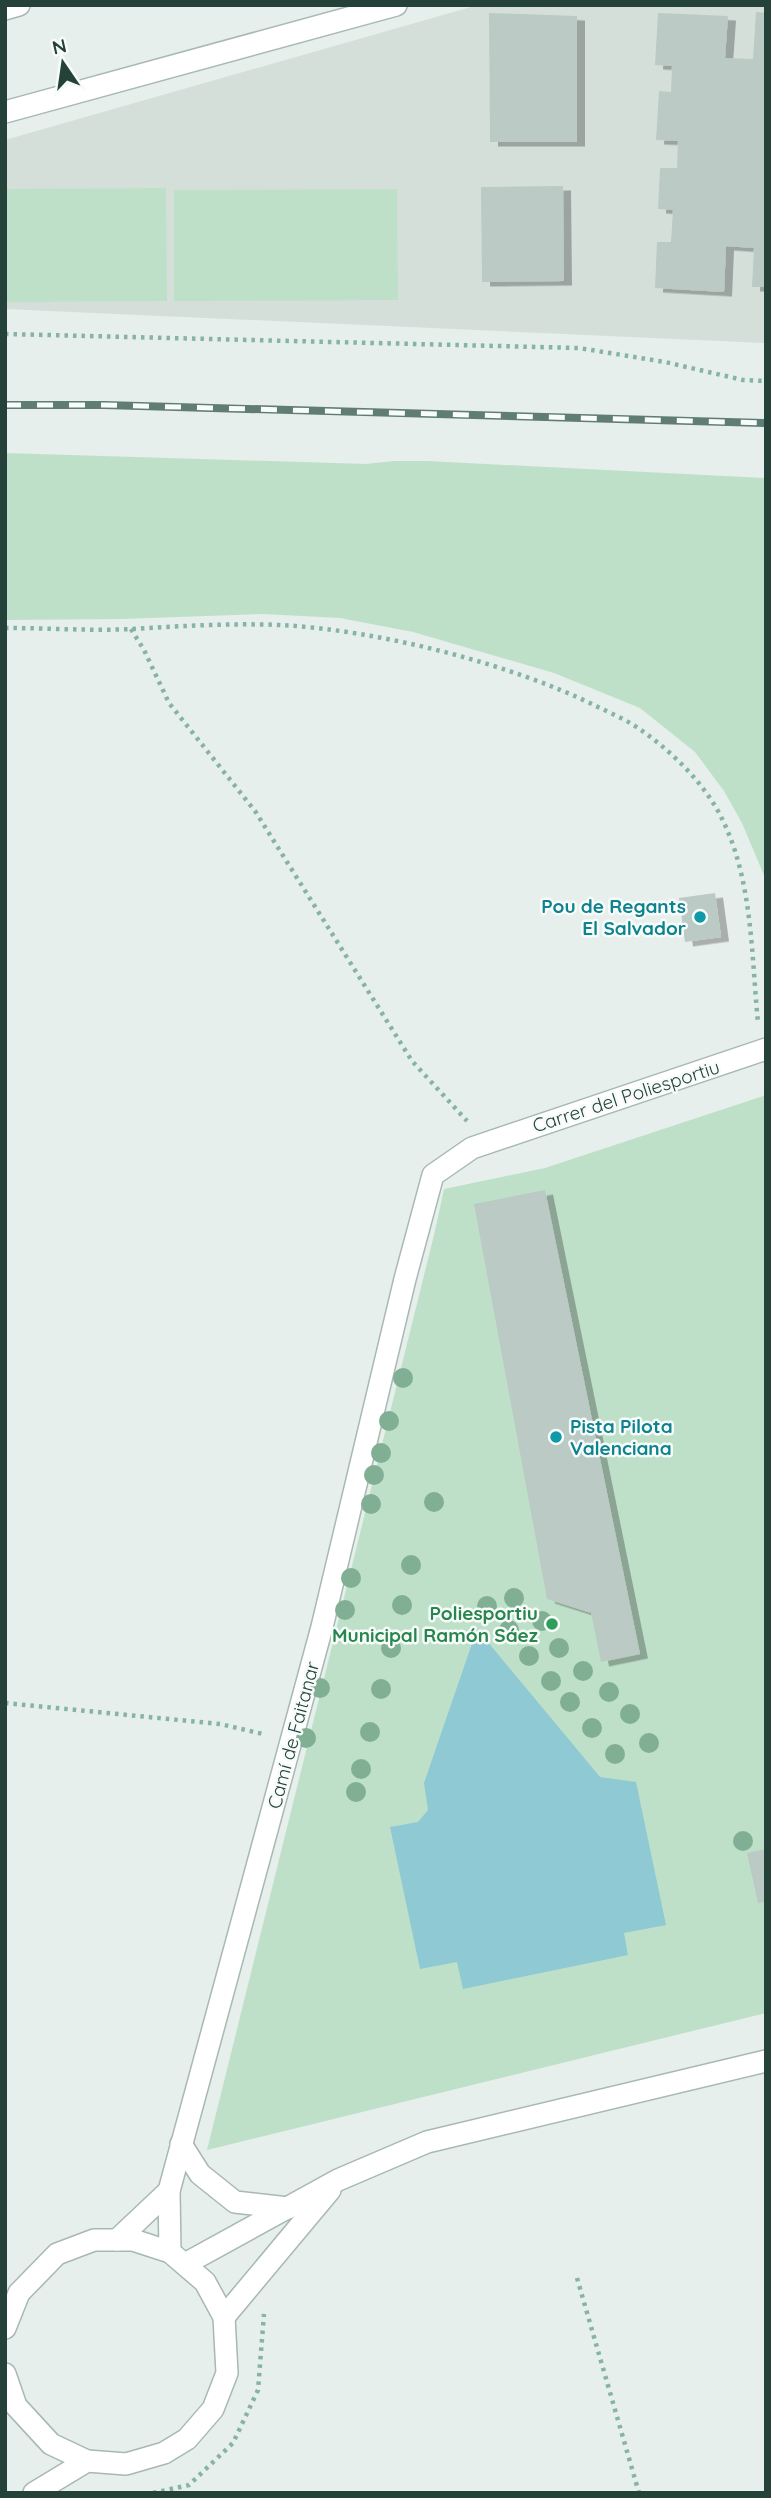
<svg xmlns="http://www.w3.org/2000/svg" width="771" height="2498" viewBox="0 0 771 2498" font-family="Quicksand,sans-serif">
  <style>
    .built { fill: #d4dfda }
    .green { fill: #bfe0c8 }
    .water { fill: #8ec9d4 }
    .building { fill: #bbcac4; filter: url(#shadow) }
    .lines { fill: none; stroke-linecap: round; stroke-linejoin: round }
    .minor-casing { stroke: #a8b8b2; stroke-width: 24 }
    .tertiary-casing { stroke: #a8b8b2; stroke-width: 24 }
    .path { stroke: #86b3a5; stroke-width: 4.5; stroke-dasharray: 3.5 5; stroke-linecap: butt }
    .minor { stroke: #fff; stroke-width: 21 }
    .tertiary { stroke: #fff; stroke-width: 21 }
    .rail-casing { stroke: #5f7d75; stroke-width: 8 }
    .rail { stroke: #f7fbf9; stroke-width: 5; stroke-dasharray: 16; stroke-linecap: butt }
    .tree { fill: #80af93 }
    .culture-dot { fill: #0f9aa8; stroke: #f7fbf9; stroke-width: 2.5 }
    .leisure-dot { fill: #2e9e5b; stroke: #f7fbf9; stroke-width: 2.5 }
    .labels { text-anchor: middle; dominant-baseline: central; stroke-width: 5; stroke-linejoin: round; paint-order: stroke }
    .culture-label { font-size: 19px; font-weight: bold; fill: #0d838f; stroke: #f7fbf9; text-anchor: end }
    .street-label { font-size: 19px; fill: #24423a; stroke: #f7fbf9 }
    .leisure-label { font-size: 19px; font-weight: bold; fill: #27864d; stroke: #f7fbf9; text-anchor: end }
  </style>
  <defs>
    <filter id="shadow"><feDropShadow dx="8" dy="4.5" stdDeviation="0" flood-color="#0004"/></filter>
  </defs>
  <rect width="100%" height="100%" fill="#e6efeb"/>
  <polygon class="built" points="478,5 766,5 766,343 5,309 5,140"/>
  <g class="green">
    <polygon points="166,188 167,301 5,302 5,189"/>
    <polygon points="397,189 398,300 174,301 174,190"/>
    <polygon points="5,453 366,464 394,461 427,461 766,478 766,880 742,823 724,791 695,752 640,708 554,673 413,632 340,618 263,614 122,619 5,620"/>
    <polygon points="766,1095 766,2013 207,2150 434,1235 444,1189 545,1168"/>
  </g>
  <polygon class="water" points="477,1629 600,1777 636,1782 666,1925 624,1933 628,1955 463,1989 457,1962 420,1969 390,1827 418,1822 428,1810 424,1783"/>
  <g class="building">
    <polygon points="756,12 766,13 766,287 752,287 754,248 726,246 724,292 655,288 657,242 671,242 673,210 658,209 660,168 677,168 678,141 656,140 659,91 671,92 672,66 655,65 658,13 728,16 725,58 753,59"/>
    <polygon points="489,13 577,16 577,142 490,142"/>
    <polygon points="563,186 564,281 482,282 481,187"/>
    <polygon points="715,893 721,937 685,942 679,898"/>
    <polygon points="545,1190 640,1654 601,1662 591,1613 547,1599 474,1204"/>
    <polygon points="766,1849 766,1902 758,1903 747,1853"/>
  </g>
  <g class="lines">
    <defs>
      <g id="minor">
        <polyline points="181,2144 200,2174 235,2202 288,2208"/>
        <polyline points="117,2240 169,2191"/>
        <polyline points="170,2252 169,2191 322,1627 405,1279 433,1175 472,1148 766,1049"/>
        <polyline points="185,2264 338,2180 427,2142 766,2061"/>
        <polyline points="224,2317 330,2190"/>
        <polyline points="5,2328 19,2293 57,2254 94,2240 133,2240 170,2252 205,2282 224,2317 227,2373 213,2409 187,2439 164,2453 126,2464 87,2461 51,2444 16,2406 5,2374"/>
        <polyline points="34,2493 87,2461"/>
      </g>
      <g id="tertiary">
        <polyline points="5,9 19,5"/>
        <polyline points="5,112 396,5"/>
      </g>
    </defs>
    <use href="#minor" class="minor-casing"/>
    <use href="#tertiary" class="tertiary-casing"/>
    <g class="path">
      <polyline points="5,334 579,348 665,362 743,380 766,381"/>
      <path d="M 5,628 C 47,628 90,631 132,629 C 181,626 231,623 280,625 C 377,630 509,663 596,706 C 610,713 625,719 638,728 C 669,749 700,779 718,811 C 753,875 751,952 758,1023"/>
      <polyline points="131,629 144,650 169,703 255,811 412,1061 467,1121"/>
      <polyline points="5,1703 220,1724 263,1734"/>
      <polyline points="577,2278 639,2493"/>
      <polyline points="153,2493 189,2485 233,2443 258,2390 264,2314"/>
    </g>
    <use href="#minor" class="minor"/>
    <use href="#tertiary" class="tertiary"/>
    <defs>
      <polyline id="rail" points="5,405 104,405 766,423"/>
    </defs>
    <use href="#rail" class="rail-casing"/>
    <use href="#rail" class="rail"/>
  </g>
  <g class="tree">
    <circle cx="403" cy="1378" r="10"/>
    <circle cx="389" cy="1421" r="10"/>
    <circle cx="381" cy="1453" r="10"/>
    <circle cx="374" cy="1475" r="10"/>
    <circle cx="434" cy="1502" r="10"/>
    <circle cx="371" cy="1504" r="10"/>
    <circle cx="411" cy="1565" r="10"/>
    <circle cx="351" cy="1578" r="10"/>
    <circle cx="514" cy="1598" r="10"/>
    <circle cx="402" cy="1605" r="10"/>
    <circle cx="487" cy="1606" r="10"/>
    <circle cx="345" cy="1610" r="10"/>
    <circle cx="542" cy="1621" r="10"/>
    <circle cx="509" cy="1630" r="10"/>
    <circle cx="391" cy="1648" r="10"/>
    <circle cx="559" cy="1648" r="10"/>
    <circle cx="529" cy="1656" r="10"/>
    <circle cx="583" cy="1671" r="10"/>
    <circle cx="551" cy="1681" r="10"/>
    <circle cx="320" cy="1688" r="10"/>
    <circle cx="381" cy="1689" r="10"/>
    <circle cx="609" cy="1692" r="10"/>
    <circle cx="570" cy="1702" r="10"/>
    <circle cx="630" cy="1714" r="10"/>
    <circle cx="592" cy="1728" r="10"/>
    <circle cx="370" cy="1732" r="10"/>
    <circle cx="306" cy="1738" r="10"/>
    <circle cx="649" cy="1743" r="10"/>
    <circle cx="615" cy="1754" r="10"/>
    <circle cx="361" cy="1769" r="10"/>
    <circle cx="356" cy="1792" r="10"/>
    <circle cx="743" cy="1841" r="10"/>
  </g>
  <g class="culture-dot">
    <circle cx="700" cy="917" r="7"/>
    <circle cx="556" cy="1437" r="7"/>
  </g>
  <circle class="leisure-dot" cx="552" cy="1624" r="7"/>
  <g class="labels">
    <g class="culture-label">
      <text x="686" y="906">Pou de Regants<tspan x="686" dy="22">El Salvador</tspan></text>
      <text x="570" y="1426" text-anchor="start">Pista Pilota<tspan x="570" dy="22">Valenciana</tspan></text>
    </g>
    <g class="street-label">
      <text transform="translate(626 1096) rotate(-18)">Carrer del Poliesportiu</text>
      <text transform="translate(293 1735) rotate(-75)">Camí de Faitanar</text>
    </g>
    <g class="leisure-label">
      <text x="538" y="1613">Poliesportiu<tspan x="538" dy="22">Municipal Ramón Sáez</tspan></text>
    </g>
  </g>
  <rect width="771" height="2498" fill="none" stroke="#24423a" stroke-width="14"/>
  <g transform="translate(63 63) rotate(347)" stroke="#f7fbf9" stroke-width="5" paint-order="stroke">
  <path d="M0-5L12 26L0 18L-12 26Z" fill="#24423a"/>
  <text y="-10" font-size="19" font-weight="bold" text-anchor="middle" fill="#24423a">N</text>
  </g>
</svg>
